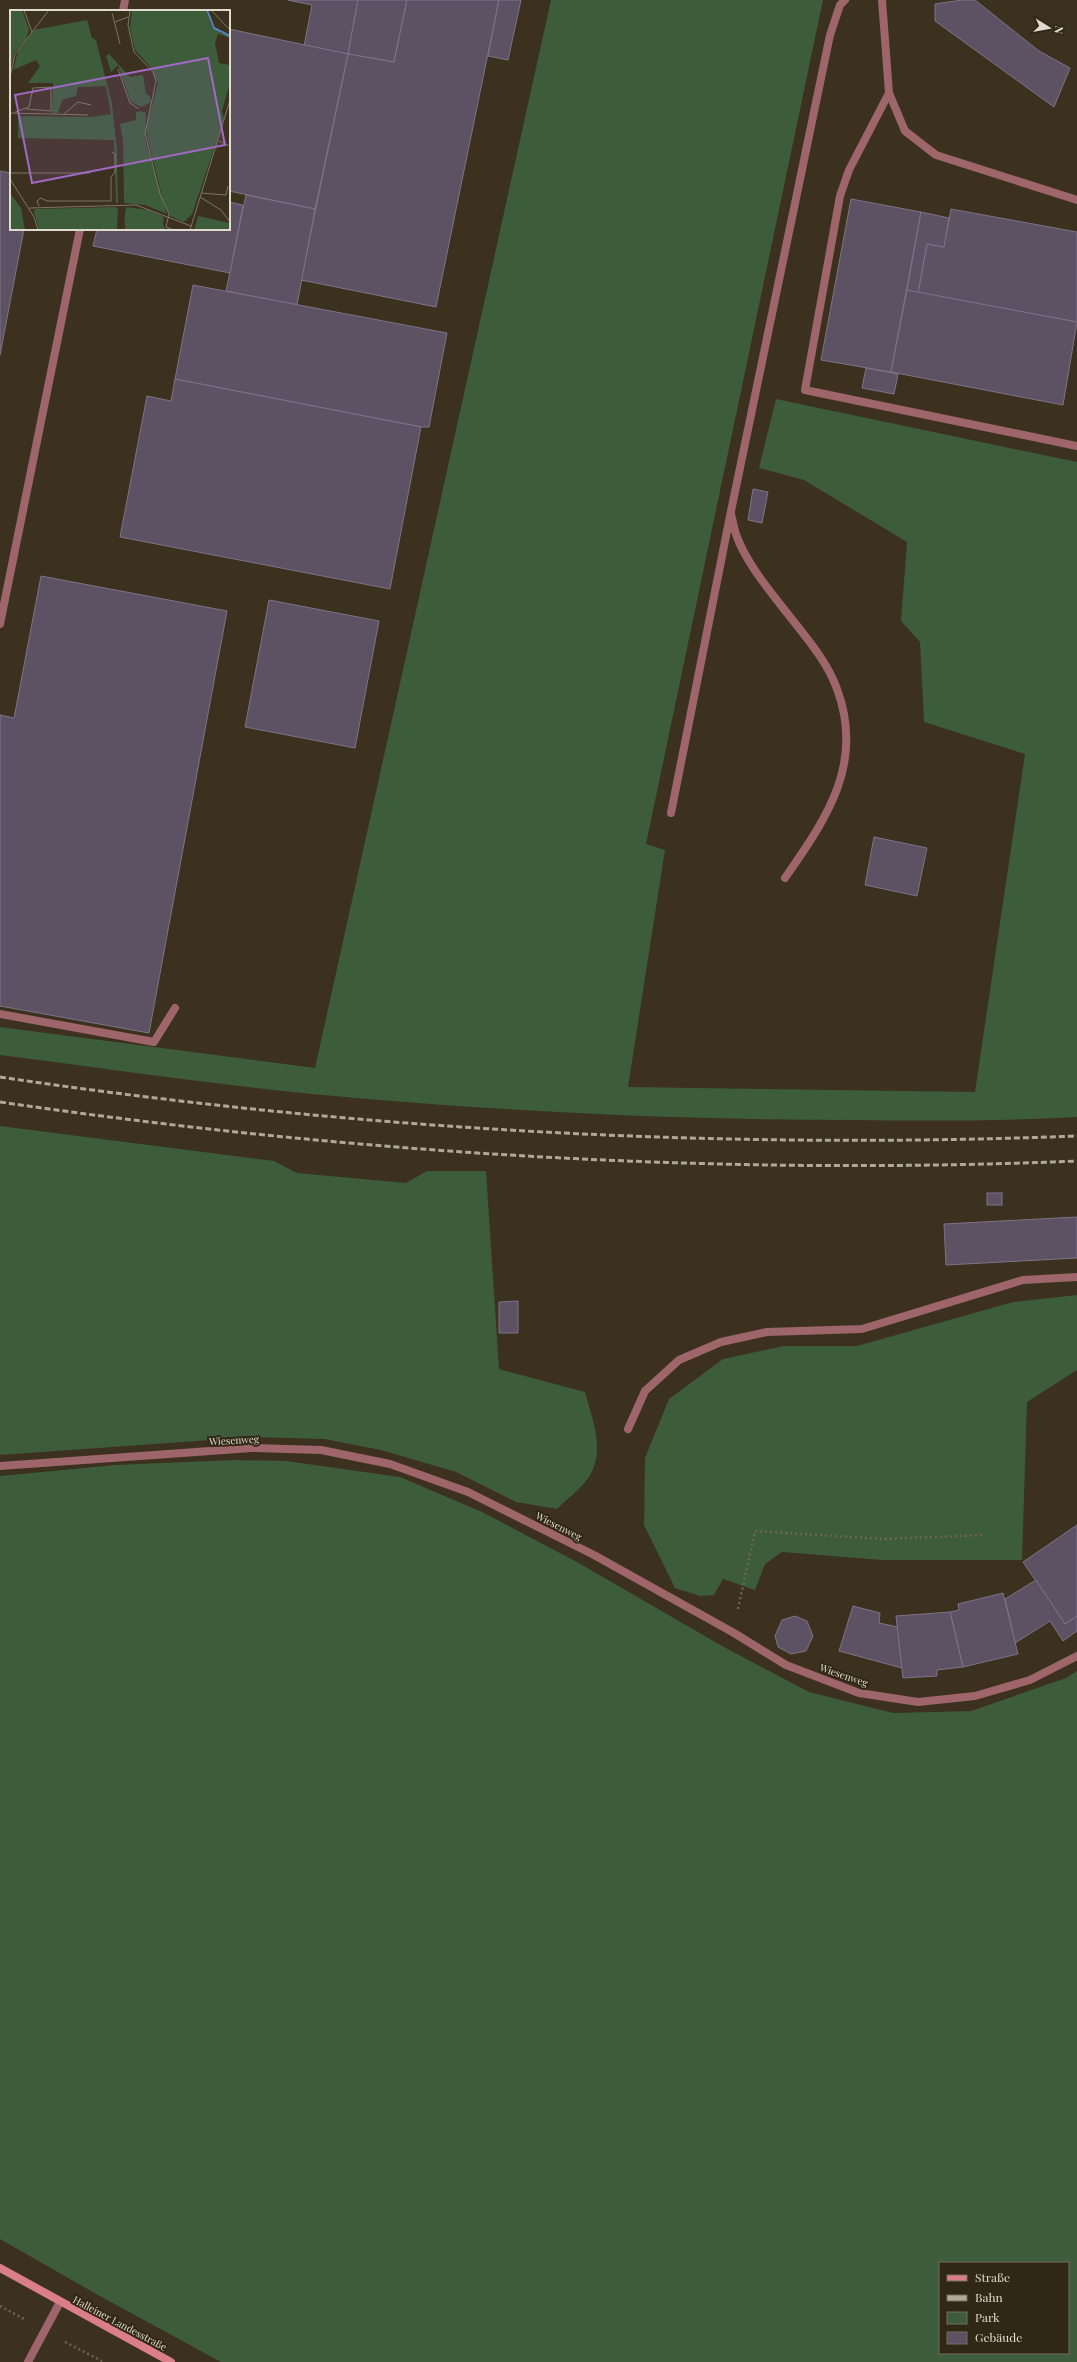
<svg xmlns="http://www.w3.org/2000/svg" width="1077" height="2362" viewBox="0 0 1077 2362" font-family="'Playfair Display',serif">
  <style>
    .green { fill: #3d5c3a; fill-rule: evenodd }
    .building { fill: #5d5164; stroke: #7f7387 }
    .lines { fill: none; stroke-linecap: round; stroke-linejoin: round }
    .path { stroke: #6d6453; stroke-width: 2.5; stroke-dasharray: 2 3; stroke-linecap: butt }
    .lane { stroke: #9e656a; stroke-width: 8 }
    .street { stroke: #9e656a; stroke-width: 8 }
    .secondary { stroke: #da7f89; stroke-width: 8 }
    .rail { stroke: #b0a89a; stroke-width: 3; stroke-dasharray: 6 3; stroke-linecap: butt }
    .labels { text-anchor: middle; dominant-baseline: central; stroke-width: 4; stroke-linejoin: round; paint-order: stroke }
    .street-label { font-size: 10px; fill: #e1dbcf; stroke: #312715 }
    .inset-river { fill: none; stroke: #5384c0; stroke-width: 2 }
    .inset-road { fill: none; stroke: #7d7565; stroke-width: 1 }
    .view { fill: #9f69c5; fill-opacity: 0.15; stroke: #9f69c5; stroke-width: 2 }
    .inset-edge { fill: none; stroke: #e1dbcf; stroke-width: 2 }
  </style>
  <rect width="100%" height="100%" fill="#3b311e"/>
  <g class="green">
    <path d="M 551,0 L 823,0 L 646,844 L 665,850 L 628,1087 L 975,1092 L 1025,754 L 924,722 L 920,642 L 901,621 L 907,542 L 804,480 L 759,468 L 776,399 L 1077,462 L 1077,1117 C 1003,1121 929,1121 855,1120 C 673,1120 493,1111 312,1094 C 208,1084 104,1068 0,1055 L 0,1027 L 315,1068 Z"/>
    <path d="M 0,1126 L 274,1161 L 297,1173 L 406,1183 L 427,1171 L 486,1171 L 499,1369 L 585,1392 C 593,1422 607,1454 586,1481 C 578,1491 566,1500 557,1509 L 516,1502 L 456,1472 L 381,1450 L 324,1439 L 253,1437 L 0,1455 Z"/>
    <polygon points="1077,1295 1077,1370 1027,1402 1022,1560 882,1560 782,1552 765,1564 755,1590 723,1579 714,1595 700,1596 675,1588 644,1525 645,1458 669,1399 723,1359 784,1346 857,1346 1013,1302"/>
    <path d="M 235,1460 L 286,1461 L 400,1477 L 482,1512 L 577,1562 L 722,1646 L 809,1692 L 893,1713 L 971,1711 L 1066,1678 L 1077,1671 L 1077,2362 L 221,2362 L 98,2295 L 0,2239 L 0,1476 L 115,1465 ZM 940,2263 L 1068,2263 L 1068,2353 L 940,2353 Z"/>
  </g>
  <g class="building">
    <polygon points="288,0 358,0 348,54 304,46 312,5"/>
    <polygon points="358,0 407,0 394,62 348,54"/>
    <polygon points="407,0 499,0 436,307 301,280 348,54 394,62"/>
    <polygon points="499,0 521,0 508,60 488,56"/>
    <polygon points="962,0 975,0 1039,51 1070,68 1054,107 935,21 935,4"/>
    <polygon points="229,29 348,54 315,209 229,191"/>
    <polygon points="0,171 11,173 11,229 24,229 0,355"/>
    <polygon points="246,195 315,209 297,305 226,291"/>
    <polygon points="851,199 921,212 891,372 821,360"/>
    <polygon points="229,202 243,205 230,273 93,246 97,229 229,229"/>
    <polygon points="951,209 1077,232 1077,322 918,293 927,244 944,247"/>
    <polygon points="921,212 949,218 944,247 927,244 918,293 907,290"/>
    <polygon points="193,285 447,333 429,427 421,427 175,379"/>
    <polygon points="907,290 1077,322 1063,405 891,372"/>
    <polygon points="866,368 898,374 894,394 862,388"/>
    <polygon points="175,379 421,427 390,589 120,537 147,396 171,401"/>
    <polygon points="753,489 768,492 762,523 748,520"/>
    <polygon points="41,576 227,611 149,1033 0,1006 0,715 14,718"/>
    <polygon points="269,600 379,621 355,748 245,727"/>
    <polygon points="874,837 927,848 917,896 865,885"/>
    <rect x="987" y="1193" width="15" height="12"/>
    <polygon points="1077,1217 1077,1258 946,1265 944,1224"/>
    <polygon points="518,1301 518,1333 499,1333 499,1302"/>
    <polygon points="1077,1525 1077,1616 1065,1624 1023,1562"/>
    <polygon points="1036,1580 1065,1624 1077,1616 1077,1631 1063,1641 1050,1621 1015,1643 1005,1599"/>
    <polygon points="1003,1593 1018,1654 963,1667 950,1612 959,1610 958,1604"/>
    <polygon points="853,1606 880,1613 879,1623 898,1627 902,1668 839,1651"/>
    <polygon points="950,1612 963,1667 937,1670 937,1676 903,1678 896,1616"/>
    <polygon points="795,1616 807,1621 813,1636 806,1651 791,1654 778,1647 775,1636 782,1620"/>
  </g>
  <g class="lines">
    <g class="path">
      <polyline points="738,1609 755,1531 883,1539 985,1535"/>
      <polyline points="0,2306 24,2319"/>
      <polyline points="65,2342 104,2362"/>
    </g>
    <g class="lane">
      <polyline points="882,0 889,93 905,131 936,155 1077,200"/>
      <polyline points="123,11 125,0"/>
      <polyline points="889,93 849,170 840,196 805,390 1077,446"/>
      <path d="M 731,514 C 733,521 734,530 737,537 C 747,564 770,591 787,613 C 805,636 827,661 837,689 C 865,764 826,819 785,878"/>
      <polyline points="0,624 80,229"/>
      <polyline points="671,813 731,511 830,35 840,5 845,0"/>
      <polyline points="0,1014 154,1042 175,1008"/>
      <polyline points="628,1429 645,1391 679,1360 721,1342 767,1332 862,1329 1023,1280 1077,1277"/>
    </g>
    <g class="street">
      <polyline points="0,1466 252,1448 321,1450 390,1464 468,1492 594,1555 734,1633 786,1665 859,1693 918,1702 975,1696 1030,1680 1077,1656"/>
      <polyline points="28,2362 60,2302"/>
    </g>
    <polyline class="secondary" points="0,2268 171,2362"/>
    <g class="rail">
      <path d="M 0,1077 C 356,1130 717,1150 1077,1136"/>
      <path d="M 0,1102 C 356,1154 717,1176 1077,1161"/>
    </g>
  </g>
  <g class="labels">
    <g class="street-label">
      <text transform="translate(234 1440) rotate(-3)">Wiesenweg</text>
      <text transform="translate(559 1526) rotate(27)">Wiesenweg</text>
      <text transform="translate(844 1675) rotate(19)">Wiesenweg</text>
      <text transform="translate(120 2323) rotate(28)">Halleiner Landesstraße</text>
    </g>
  </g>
  <g transform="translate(10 10)">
    <rect width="220" height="220" fill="#3b311e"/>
    <path d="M 0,0 L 12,0 L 19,19 L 16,29 L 4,43 L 0,63 ZM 122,0 L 196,0 L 202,17 L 212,24 L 220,24 L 220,28 L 208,24 L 205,33 L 209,53 L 220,55 L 220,73 L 212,101 L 214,109 L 182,204 L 174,212 L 160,206 L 153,190 L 137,126 L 136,117 L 148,73 L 142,59 L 125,40 L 120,18 ZM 77,10 L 82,28 L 86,30 L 102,94 L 107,141 L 108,193 L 106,193 L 104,130 L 8,128 L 8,106 L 81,107 L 101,104 L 96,76 L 68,77 L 66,86 L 52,90 L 48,103 L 42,103 L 43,73 L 18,73 L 30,56 L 26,50 L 3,60 L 8,41 L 24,20 ZM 99,44 L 120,67 L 133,65 L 136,84 L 140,86 L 141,92 L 131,97 L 121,92 L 108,55 L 101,62 L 96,46 ZM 130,101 L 136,103 L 135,129 L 157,204 L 135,195 L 114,193 L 113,130 L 110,114 L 126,110 L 126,103 ZM 0,183 L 11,198 L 15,220 L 0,220 ZM 106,197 L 108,200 L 107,220 L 29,220 L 24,202 L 25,199 ZM 116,197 L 138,200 L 154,207 L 153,215 L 156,220 L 115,220 L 115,208 L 113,220 ZM 188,206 L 220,213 L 220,220 L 184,220 Z" fill="#3d5c3a"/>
    <path class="inset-river" d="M 197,0 L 204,18 L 220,26"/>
    <path class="inset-road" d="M 120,0 L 118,15 L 124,42 L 143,62 L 146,71 L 135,123 L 150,184 L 159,204 L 156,217 L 164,220M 201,0 L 220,20M 102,3 L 110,34M 105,12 L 118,7M 22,22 L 39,0M 108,59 L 120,93 L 129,99M 0,67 L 5,44 L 22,22 L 14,0M 5,102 L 19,97 L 23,78 L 41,77 L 41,101 L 16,99M 0,103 L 78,105M 54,104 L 68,92 L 81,95M 209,131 L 220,136M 0,163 L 80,163M 0,169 L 24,207 L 28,220M 191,183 L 216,185 L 218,176M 190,187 L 211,200 L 220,212M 29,196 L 27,191 L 31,188 L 37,191 L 101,191 L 101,167 L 105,162 L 105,144 L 102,142M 19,198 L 126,195 L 181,216M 180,220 L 220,90"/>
    <path class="view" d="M 198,48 L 215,135 L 22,173 L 5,85 Z"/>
    <rect width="220" height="220" class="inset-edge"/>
  </g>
  <rect x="939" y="2262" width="130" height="92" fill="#312715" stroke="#776f5f"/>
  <rect x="947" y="2275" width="20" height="6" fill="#da7f89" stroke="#776f5f"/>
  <text x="975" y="2282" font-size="12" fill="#e1dbcf">Straße</text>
  <rect x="947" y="2295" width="20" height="6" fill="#b0a89a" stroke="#776f5f"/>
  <text x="975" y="2302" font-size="12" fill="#e1dbcf">Bahn</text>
  <rect x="947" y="2312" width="20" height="12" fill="#3d5c3a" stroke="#776f5f"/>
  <text x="975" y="2322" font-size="12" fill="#e1dbcf">Park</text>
  <rect x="947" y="2332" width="20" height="12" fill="#5d5164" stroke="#776f5f"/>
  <text x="975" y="2342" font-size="12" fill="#e1dbcf">Gebäude</text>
  <g transform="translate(1049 28) rotate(101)" stroke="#312715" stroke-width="3" paint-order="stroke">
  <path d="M0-3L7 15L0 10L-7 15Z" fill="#e1dbcf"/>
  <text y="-6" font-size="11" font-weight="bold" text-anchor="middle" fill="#e1dbcf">N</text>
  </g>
</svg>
